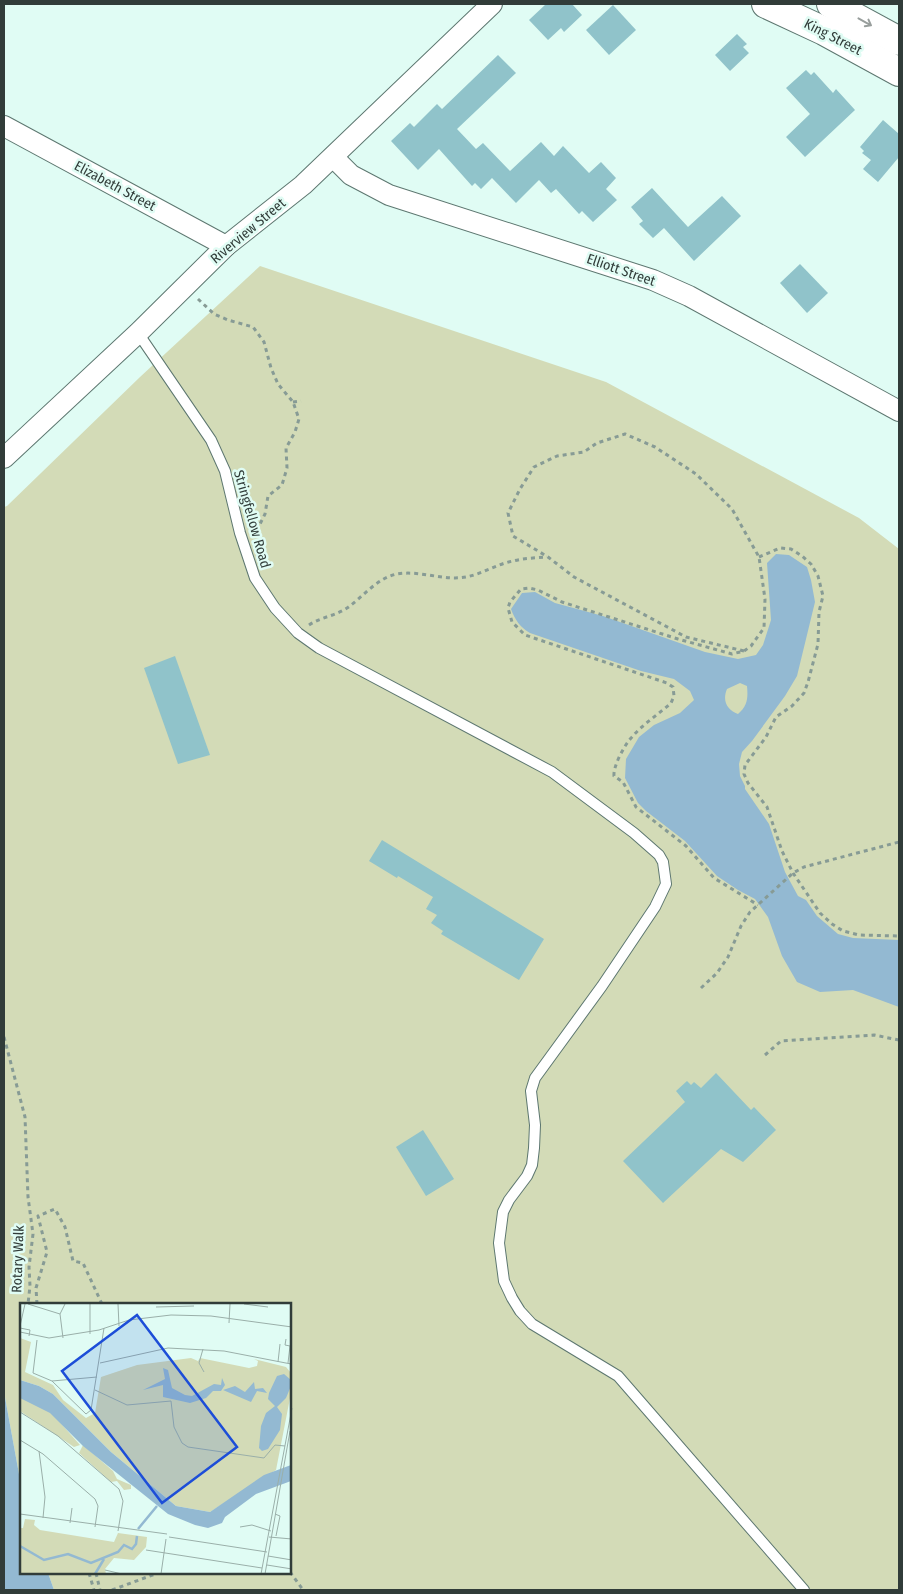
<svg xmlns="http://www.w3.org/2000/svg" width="903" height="1594" viewBox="0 0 903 1594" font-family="'Fira Sans Condensed',sans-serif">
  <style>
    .green { fill: #d3dbb7 }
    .water { fill: #93b9d2; fill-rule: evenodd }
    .building { fill: #90c3ca }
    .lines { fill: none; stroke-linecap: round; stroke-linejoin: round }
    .service-casing { stroke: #5d7770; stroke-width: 12 }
    .minor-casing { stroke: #5d7770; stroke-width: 22 }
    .primary-casing { stroke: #5d7770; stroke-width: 30 }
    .path { stroke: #879b95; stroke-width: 3; stroke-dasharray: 4 4; stroke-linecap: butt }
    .service { stroke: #fff; stroke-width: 10 }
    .minor { stroke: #fff; stroke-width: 20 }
    .primary { stroke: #fff; stroke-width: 28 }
    .oneway { stroke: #989e9c }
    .labels { text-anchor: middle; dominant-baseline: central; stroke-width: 5; stroke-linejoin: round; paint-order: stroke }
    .street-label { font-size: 14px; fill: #313c39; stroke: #e0fcf4 }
    .inset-river { fill: none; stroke: #93b9d2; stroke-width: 2.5 }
    .inset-road { fill: none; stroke: #9aafa9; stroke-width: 1 }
    .view { fill: #1d4ed8; fill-opacity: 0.15; stroke: #1d4ed8; stroke-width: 2.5 }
    .inset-edge { fill: none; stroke: #313c39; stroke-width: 2.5 }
  </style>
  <rect width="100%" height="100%" fill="#e0fcf4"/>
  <polygon class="green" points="260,266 606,382 859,518 899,549 899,1590 54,1590 48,1573 290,1573 290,1304 21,1304 21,1485 4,1392 4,507 7,506 140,377"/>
  <g class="water">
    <path d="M 776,554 L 789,555 L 807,567 L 811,580 L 815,602 L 797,676 L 785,696 L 752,741 L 742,752 L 739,764 L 740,776 L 745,786 L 745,789 L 769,824 L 785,872 L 798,896 L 806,900 L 817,916 L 838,934 L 853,938 L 899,940 L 899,1007 L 853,990 L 820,992 L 797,982 L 782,956 L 768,917 L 755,899 L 738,890 L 717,876 L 685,841 L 646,811 L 638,803 L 625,778 L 626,759 L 639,737 L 654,725 L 680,713 L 694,700 L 690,691 L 674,679 L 641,671 L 530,633 C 520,627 515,620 511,609 L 522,593 L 535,592 L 555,603 L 603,616 L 705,652 L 738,659 L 756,655 L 763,645 L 771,620 L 767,563 ZM 740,683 L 747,686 C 748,697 748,706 738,714 C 727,710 722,701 727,689 Z"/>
    <polygon points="4,1392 21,1485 21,1573 48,1573 54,1590 4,1590"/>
  </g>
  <g class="building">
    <polygon points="546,4 572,4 582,15 564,32 561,28 548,40 529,20"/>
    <polygon points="613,5 636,30 609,55 586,30"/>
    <polygon points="737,34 747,44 743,47 749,53 730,71 715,55"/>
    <polygon points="498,55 516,73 457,129 476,149 483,143 510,171 541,142 554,156 563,146 589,173 601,162 616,178 606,189 617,200 593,222 582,211 579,214 556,189 551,193 539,180 516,203 492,178 481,189 475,183 472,186 439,149 418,170 391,141 410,123 414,127 437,104 442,109"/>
    <polygon points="806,70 811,75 814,72 833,93 836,89 855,110 805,157 786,137 810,114 786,88"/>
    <polygon points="883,120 899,134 899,157 878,182 863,169 871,160 862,153 864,151 860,147"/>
    <polygon points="652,188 688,227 722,196 741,216 694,261 664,228 653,238 639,224 643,221 631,207"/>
    <polygon points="800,264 828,293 807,313 780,283"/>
    <polygon points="175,656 210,755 178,764 144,668"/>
    <polygon points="382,840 544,939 519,980 441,934 443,931 431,923 437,915 426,909 433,897 398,876 397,878 369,861"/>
    <polygon points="716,1073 751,1110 754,1107 776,1130 743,1162 721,1149 663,1203 623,1161 685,1102 676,1091 687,1081 691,1085 694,1082 701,1088"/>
    <polygon points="423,1130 454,1179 426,1196 396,1147"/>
  </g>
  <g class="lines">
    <defs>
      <polyline id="service" points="138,333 211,440 225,471 240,533 255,578 275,608 298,633 319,648 552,772 634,833 659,855 663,862 666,884 655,907 602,986 535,1078 531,1091 535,1125 534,1148 532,1165 527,1176 509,1200 503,1212 499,1243 504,1281 512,1298 520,1311 532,1324 618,1376 804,1590"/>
      <g id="minor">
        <polyline points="4,126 226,246"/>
        <polyline points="333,157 351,175 389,195 653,280 689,296 899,411"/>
        <polyline points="4,458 138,333 226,246 303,185 492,4"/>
      </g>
      <g id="primary">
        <polyline points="766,4 824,31 899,72"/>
        <polyline points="831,4 899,41"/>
      </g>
    </defs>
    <use href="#service" class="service-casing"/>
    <use href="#minor" class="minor-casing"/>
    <use href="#primary" class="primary-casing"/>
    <g class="path">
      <polyline points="198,299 214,314 228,320 253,327 264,342 271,368 278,384 293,402 299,419 295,432 286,448 287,468 282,485 268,496 265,514 257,530 253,530"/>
      <polyline points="293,402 301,401"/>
      <polyline points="759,557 780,548 791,549 802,556 811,564 818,576 823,596 819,612 818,644 808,682 804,693 792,706 776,717 766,737 745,765 744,774 748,783 767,807 782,851 793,873 820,913 832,924 843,931 859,935 899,936"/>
      <path d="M 309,625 C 321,617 335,616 347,608 C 363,597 377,578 397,574 C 420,570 443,581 466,577 C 482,574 497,564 513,561 C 524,558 536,558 547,557"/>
      <path d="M 744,651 L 686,637 L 574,577 L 548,557 L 513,536 L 508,513 L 520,489 L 534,467 L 557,456 L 584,452 L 597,443 L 625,434 L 655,447 L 696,474 L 732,509 L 759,557 L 765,599 L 764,628 L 751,646 L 744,651 L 732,654 L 678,639 L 562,602 L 538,590 L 529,588 L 521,589 L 510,602 L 508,608 L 512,622 L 525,635 L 667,683 L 673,687 L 674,696 L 671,703 C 659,714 643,724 632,737 C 625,744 613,766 614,776 L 623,782 L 636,807 L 686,846 L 714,878 L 758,905"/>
      <polyline points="701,988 717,973 728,957 741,926 750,912 793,873 804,867 899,842"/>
      <polyline points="4,1037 25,1117 28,1197 33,1234 29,1267 30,1286 28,1304"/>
      <polyline points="765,1055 781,1041 874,1035 899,1040"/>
      <polyline points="37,1304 36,1288 47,1252 38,1216 55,1209 65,1227 73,1261 83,1263 102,1304"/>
      <polyline points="290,1572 303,1590"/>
      <polyline points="89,1573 94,1590"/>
      <polyline points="96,1573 100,1590"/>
      <polyline points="112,1590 158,1573"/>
    </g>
    <use href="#service" class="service"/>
    <use href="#minor" class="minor"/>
    <use href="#primary" class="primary"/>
  </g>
  <defs><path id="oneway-shaft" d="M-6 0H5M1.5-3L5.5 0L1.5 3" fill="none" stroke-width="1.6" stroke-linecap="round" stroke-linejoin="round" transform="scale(1.25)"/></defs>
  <use class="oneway" href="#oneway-shaft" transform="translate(865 22) rotate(29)"/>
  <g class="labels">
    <g class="street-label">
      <text transform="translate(833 37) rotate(27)">King Street</text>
      <text transform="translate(115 186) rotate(28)">Elizabeth Street</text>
      <text transform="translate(248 231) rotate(-40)">Riverview Street</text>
      <text transform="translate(621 270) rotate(19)">Elliott Street</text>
      <text transform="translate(252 519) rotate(74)">Stringfellow Road</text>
      <text transform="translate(18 1259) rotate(-88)">Rotary Walk</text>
    </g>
  </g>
  <g transform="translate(20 1303)">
    <rect width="271" height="271" fill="#e0fcf4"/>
    <path d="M 0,35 L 11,39 L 5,69 L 33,82 L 43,97 L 66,115 L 75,110 L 81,74 L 117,62 L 171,55 L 178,58 L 180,55 L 229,65 L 237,63 L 238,58 L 234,56 L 266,64 L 271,70 L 271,90 L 256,167 L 190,209 L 156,203 L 91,149 L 33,91 L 19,83 L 0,77 ZM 0,94 L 22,99 L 60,142 L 54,144 L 0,108 ZM 63,142 L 93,168 L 97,176 L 111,182 L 111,186 L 104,187 L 97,178 L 91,179 L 59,150 ZM 5,216 L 15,217 L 14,222 L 20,227 L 94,239 L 98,230 L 127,234 L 126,244 L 114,257 L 94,255 L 85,266 L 86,271 L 0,271 L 0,225 L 3,225 Z" fill="#d3dbb7"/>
    <path d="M 143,65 L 148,67 L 152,85 L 165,92 L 172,93 L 194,81 L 201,82 L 202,75 L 205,82 L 201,88 L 193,88 L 186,95 L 170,100 L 143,94 L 143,82 L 123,87 L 145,76 ZM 264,71 L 271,77 L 271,83 L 266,95 L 257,104 L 262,111 L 260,127 L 248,146 L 242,148 L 239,145 L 241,123 L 246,110 L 255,103 L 248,96 L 249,90 L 257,73 ZM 0,77 L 19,83 L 33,91 L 91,149 L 156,203 L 190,209 L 244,172 L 271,162 L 271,178 L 236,191 L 205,214 L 202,220 L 188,225 L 175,222 L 148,211 L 63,143 L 30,110 L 0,95 ZM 234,79 L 235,86 L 243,85 L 247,90 L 237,88 L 231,99 L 203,87 L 215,83 L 225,89 Z" fill="#93b9d2"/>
    <path class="inset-river" d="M 118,226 L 137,203M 0,243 L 24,257 L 48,251 L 71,260 L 98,249 L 104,242 L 112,246 L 116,241 L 117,233M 75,271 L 84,256"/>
    <path class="inset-road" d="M 8,1 L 40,11M 98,1 L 99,23M 224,1 L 248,4M 136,4 L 174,3M 209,20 L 210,1M 0,23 L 5,1M 0,25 L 10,27 L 9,33M 0,29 L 29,35 L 79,27 L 109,17 L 151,12 L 191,13 L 272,24M 70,31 L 70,1M 43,35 L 40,11 L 45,1M 266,36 L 265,42 L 270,43 L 268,60M 17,37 L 13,70 L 32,78 L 66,111 L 71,107 L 84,25M 183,46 L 179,60 L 184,69M 258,59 L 260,41M 80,60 L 148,45 L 204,48 L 271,61M 32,78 L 77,74M 75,87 L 107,102 L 151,98 L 154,124 L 162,140 L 168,144 L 244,155 L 255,142 L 265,143M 0,109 L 38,133 L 99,186 L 103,198 L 98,228M 0,137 L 23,151 L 75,196 L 78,203 L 75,224M 19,148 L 25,194 L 23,215M 0,189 L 0,205M 0,211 L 147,231M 255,211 L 260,213 L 256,233M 50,220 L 52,205M 220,224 L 232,222 L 251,228M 149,234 L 247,249M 249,234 L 272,236M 126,247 L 242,265M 248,253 L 272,257M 247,262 L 272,266M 85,267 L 102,271M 141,271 L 146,236M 241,271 L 272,105M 245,271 L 270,128"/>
    <path class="view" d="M 117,12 L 217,144 L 142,200 L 42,68 Z"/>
    <rect width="271" height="271" class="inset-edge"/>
  </g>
  <rect width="903" height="1594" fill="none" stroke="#313c39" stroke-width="10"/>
</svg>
